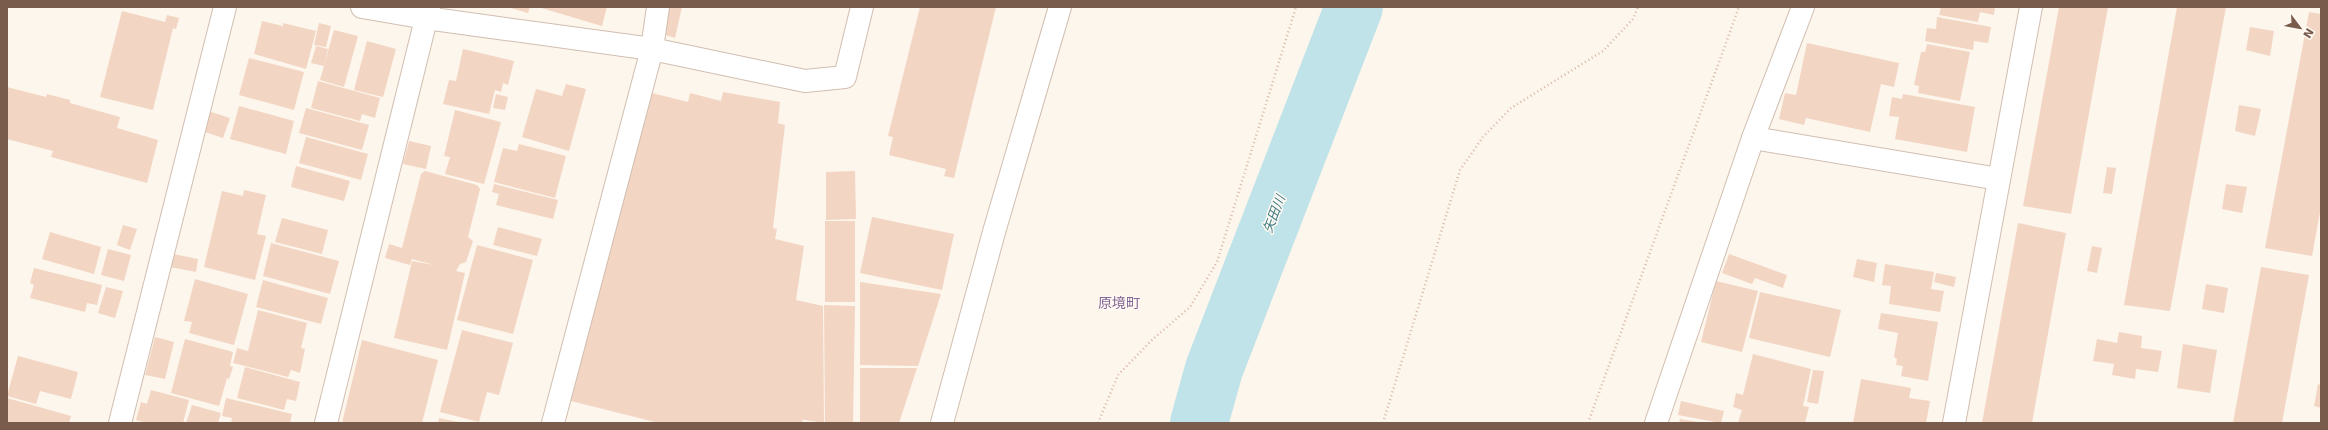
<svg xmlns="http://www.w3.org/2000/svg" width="2328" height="430" viewBox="0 0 2328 430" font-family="'DejaVu Sans','Noto Sans JP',sans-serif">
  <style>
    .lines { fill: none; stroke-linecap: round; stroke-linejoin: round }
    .river { stroke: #bfe3e8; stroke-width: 58 }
    .building { fill: #f3d5c3 }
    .minor-casing { stroke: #d1beb0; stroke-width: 24 }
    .path { stroke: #d9b8a5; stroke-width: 2.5; stroke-dasharray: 1 3; stroke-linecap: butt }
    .minor { stroke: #fff; stroke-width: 22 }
    .labels { text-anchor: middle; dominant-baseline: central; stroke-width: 3; stroke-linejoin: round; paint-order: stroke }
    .water-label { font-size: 13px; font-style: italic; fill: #437c86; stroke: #fffaf3 }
    .quarter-label { font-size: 14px; fill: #846695; stroke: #fffaf3 }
  </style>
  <rect width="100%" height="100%" fill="#fdf6ec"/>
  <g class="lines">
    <polyline class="river" points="1199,423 1214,369 1354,7"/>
  </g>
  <g class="building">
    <polygon points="507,7 530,7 528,13"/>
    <polygon points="538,7 607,7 602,26"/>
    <polygon points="662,7 682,7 675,38 666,35 658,23"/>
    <polygon points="920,7 996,7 954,178 944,176 946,169 889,155 893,137 888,136"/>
    <polygon points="1941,7 1995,7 1994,15 1980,12 1978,22 1939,15"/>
    <polygon points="2059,7 2108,7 2071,214 2023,206"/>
    <polygon points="2177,7 2226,7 2170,311 2124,305"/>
    <polygon points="122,11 165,22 167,15 179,18 176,29 173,28 153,110 100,97"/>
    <polygon points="2309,12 2321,14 2321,207 2312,256 2265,248"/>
    <polygon points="1937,17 1991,27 1988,43 1974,41 1973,50 1925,41 1927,28 1936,29"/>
    <polygon points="262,21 283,26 283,23 316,31 306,69 254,54"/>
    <polygon points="319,23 331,26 326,47 314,45"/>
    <polygon points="2250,27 2274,31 2270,56 2246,50"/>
    <polygon points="334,30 358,36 344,87 320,80"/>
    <polygon points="367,41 396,49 383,97 354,90"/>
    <polygon points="1807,43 1899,63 1894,87 1881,84 1870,132 1806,118 1804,125 1779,119 1785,93 1796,95"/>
    <polygon points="1927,44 1970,52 1960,101 1918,93 1919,86 1914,85 1921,52 1925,52"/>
    <polygon points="316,46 328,49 324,66 311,63"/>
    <polygon points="463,49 514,61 508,85 503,83 501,92 495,90 489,114 443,104 449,80 456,81"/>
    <polygon points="249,58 304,72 294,110 239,95"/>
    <polygon points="318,81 380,98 375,118 362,114 360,121 311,108"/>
    <polygon points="566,84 586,89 569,151 522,137 536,89 562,96"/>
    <polygon points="7,87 46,97 47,94 66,99 70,100 70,103 120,117 117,128 158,140 147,183 51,157 53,151 7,139"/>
    <polygon points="644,91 688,102 690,93 721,101 723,92 780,102 778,123 785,125 773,228 777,229 775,239 804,246 796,300 823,306 824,423 799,419 803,420 802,423 659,423 567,400"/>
    <polygon points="496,94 508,97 505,110 493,108"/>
    <polygon points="1903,94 1975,107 1967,152 1895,139 1899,117 1889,116 1892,97 1902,99"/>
    <polygon points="2239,105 2261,109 2255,136 2235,131"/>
    <polygon points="239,106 294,121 286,154 230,139"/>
    <polygon points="306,108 369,125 362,150 299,133"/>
    <polygon points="455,110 501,122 484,184 445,174 450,157 444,156"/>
    <polygon points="208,111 230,118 223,138 202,131"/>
    <polygon points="306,137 368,154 361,180 299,163"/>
    <polygon points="409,141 431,146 426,169 403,164"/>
    <polygon points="519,144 566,156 555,198 494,182 503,148 517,151"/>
    <polygon points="296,166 350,181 344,201 291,187"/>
    <polygon points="2107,167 2116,168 2112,194 2103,193"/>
    <polygon points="425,171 477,185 480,189 468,237 473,241 466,262 460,264 456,271 465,273 447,350 394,338 412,261 434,265 412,259 410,265 385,258 389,244 402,248 421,174"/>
    <polygon points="855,171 856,219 826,220 826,172"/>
    <polygon points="494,184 558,200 553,219 496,205 499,194 492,192"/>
    <polygon points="2226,184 2247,187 2242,213 2222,209"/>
    <polygon points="244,190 266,195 257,234 266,236 255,280 204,267 222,191 243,196"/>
    <polygon points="872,217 954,234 942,290 860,273"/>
    <polygon points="282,218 328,230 322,254 275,242"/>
    <rect x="825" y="221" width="30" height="81"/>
    <polygon points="2018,223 2066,233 2032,423 1982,423"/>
    <polygon points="123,225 137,229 130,250 117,245"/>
    <polygon points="498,227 542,239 537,256 493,245"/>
    <polygon points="50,232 101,247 94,274 42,259"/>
    <polygon points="271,243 339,261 330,294 263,276"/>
    <polygon points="477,245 533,260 513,334 457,320"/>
    <polygon points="2092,246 2102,248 2097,273 2087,271"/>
    <polygon points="108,249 131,255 124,281 101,275"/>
    <polygon points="173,254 198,259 196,272 170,267"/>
    <polygon points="1729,254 1787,275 1783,288 1755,278 1752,284 1722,273"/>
    <polygon points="1857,259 1877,263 1874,282 1853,277"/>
    <polygon points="1885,264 1934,272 1931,289 1944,291 1940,312 1889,304 1891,286 1882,285"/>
    <polygon points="2261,267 2309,275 2282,423 2233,423"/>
    <polygon points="34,268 102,285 97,305 87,303 85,312 30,298 34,285 30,283"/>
    <polygon points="1936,273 1956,277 1954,287 1934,282"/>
    <polygon points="195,279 248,294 234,345 189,333 192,322 184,321"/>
    <polygon points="263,280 328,298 321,324 256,307"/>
    <polygon points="1716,281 1758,291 1742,352 1701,342"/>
    <polygon points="860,282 941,294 918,366 860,365"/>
    <polygon points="2206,284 2228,288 2224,313 2202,309"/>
    <polygon points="106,287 123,291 115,318 98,313"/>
    <polygon points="1760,292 1841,310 1830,357 1749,338"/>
    <polygon points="824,305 855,306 853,423 825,423"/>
    <polygon points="258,310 307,323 301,348 305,349 300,373 291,370 288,377 233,363 237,348 248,351"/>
    <polygon points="1881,313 1938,322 1928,381 1901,376 1903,366 1896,365 1897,359 1894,357 1898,333 1878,329"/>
    <polygon points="462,330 513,343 499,395 487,392 479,422 440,412"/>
    <polygon points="2119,332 2142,336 2141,348 2162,351 2158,372 2136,369 2135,379 2112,375 2114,364 2093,361 2097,339 2117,343"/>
    <polygon points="155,337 174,342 165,379 145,375"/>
    <polygon points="185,339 233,352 230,366 233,367 229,379 227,378 219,406 171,393"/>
    <polygon points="362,340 438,360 422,423 342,423"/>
    <polygon points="2183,344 2217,350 2210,393 2177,388"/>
    <polygon points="1753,354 1811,369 1803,406 1809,407 1805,423 1738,423 1742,410 1733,407 1736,393 1743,395"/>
    <polygon points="18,356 78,372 71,399 40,391 36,404 7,396"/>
    <polygon points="245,367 300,382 296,401 287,399 284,410 237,398"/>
    <polygon points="860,368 917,368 899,423 860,423"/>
    <polygon points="1813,370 1824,371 1818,404 1807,402"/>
    <polygon points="1861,379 1911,388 1909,398 1930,401 1926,423 1853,423"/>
    <polygon points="2318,384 2321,385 2321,408 2314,406"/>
    <polygon points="151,390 189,400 183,423 147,423 136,420 141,402 147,404"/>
    <polygon points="7,398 71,416 69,423 7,423"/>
    <polygon points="226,398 292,414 290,423 231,423 232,418 222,416"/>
    <polygon points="1681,401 1724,411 1721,423 1678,415"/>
    <polygon points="192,405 221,413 218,423 186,423"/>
    <polygon points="439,418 458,422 458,423 438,423"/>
    <polygon points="1680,419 1698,422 1697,423 1679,423"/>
  </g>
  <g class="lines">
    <defs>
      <g id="minor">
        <polyline points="362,7 426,18 652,49 805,81 845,77 862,7"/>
        <polyline points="1753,138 1999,179"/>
        <polyline points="120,423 225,7"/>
        <polyline points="326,423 429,7"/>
        <polyline points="553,423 652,49 658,7"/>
        <polyline points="942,423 994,232 1060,7"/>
        <polyline points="1656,423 1753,138 1803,7"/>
        <polyline points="1954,423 2031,7"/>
      </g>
    </defs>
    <use href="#minor" class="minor-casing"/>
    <g class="path">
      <polyline points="1098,423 1118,375 1153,339 1190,307 1217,262 1296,7"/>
      <polyline points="1383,423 1460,170 1483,137 1511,108 1603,51 1633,19 1638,7"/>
      <polyline points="1588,423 1739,7"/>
    </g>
    <use href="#minor" class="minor"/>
  </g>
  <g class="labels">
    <g class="water-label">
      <text transform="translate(1274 214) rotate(-69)">矢田川</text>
    </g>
    <g class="quarter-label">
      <text x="1119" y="303">原境町</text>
    </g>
  </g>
  <rect width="2328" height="430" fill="none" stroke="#7a5c4d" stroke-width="16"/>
  <g transform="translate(2300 28) rotate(122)" stroke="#fffaf3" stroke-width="3" paint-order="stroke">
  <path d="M0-3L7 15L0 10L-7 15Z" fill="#7a5c4d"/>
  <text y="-6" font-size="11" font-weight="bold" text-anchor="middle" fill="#7a5c4d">N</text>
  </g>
</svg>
